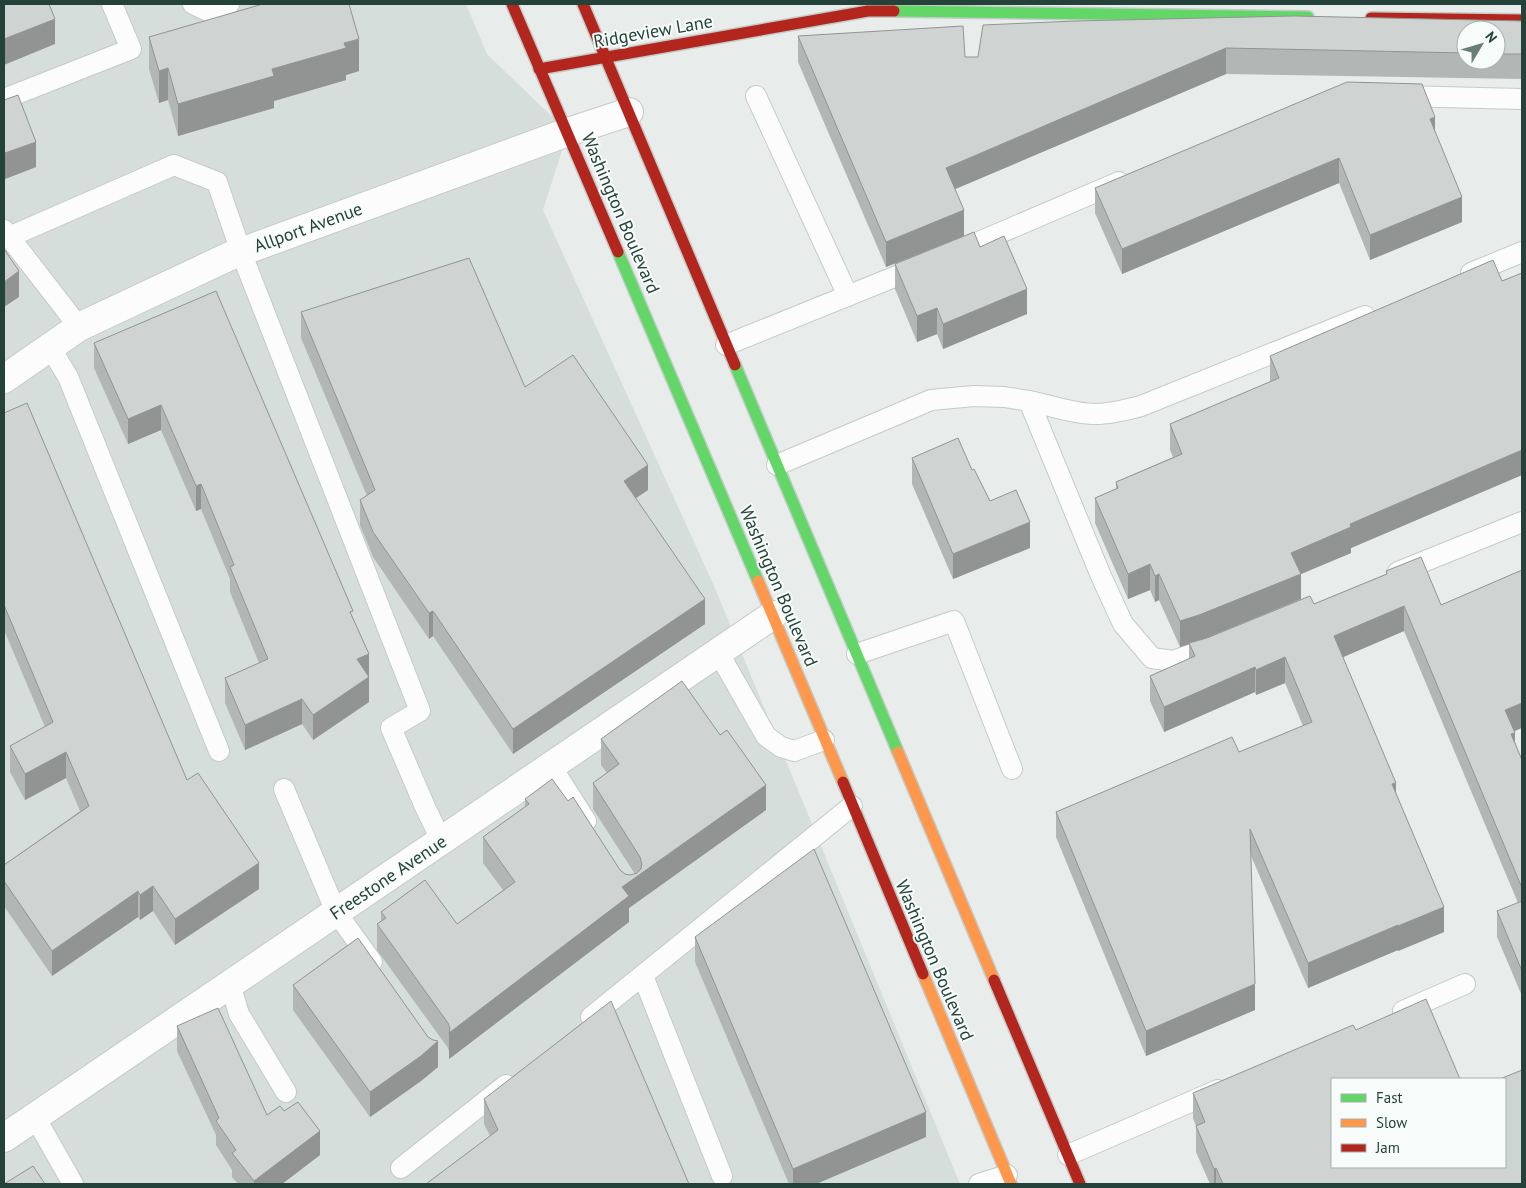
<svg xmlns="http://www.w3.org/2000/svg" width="1526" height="1188" viewBox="0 0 1526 1188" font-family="'PT Sans',sans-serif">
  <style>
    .built { fill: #d6dedb }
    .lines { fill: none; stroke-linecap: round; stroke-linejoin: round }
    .lane-casing { stroke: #c5cac8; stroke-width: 22 }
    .street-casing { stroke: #c5cac8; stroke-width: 30 }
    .fast-casing { stroke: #c3cbc8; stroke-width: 14 }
    .slow-casing { stroke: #c3cbc8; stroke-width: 14 }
    .jam-casing { stroke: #c3cbc8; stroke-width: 14 }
    .lane { stroke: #fcfcfc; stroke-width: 20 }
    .street { stroke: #fcfcfc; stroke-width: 28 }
    .fast { stroke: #63d668; stroke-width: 11 }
    .slow { stroke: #ff974d; stroke-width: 11 }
    .jam { stroke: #b3261e; stroke-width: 11 }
    .wall { fill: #b2b6b5; fill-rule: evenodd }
    .shaded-wall { fill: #919493 }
    .building { fill: #cfd4d2; stroke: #919493 }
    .labels { text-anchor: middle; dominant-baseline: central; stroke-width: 4; stroke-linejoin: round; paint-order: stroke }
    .street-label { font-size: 18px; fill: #24423a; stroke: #f7fbf9 }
  </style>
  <rect width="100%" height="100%" fill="#e8edeb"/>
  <polygon class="built" points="4,4 466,4 487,54 568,132 543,210 715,588 960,1184 4,1184"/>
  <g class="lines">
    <defs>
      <g id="lane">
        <polyline points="193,4 210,12 229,4"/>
        <polyline points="756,96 848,296"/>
        <polyline points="1400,96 1522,99"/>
        <polyline points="4,99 131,49 112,4"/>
        <polyline points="4,230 79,327"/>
        <polyline points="9,237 174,165 217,182 241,252 420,711 391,728 426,809 441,840"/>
        <polyline points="953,253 1119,182"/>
        <polyline points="1471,273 1522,252"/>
        <polyline points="726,345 919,267"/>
        <polyline points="50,347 68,377 219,751"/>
        <polyline points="777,465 931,400 974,396 1004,397 1029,401"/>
        <polyline points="1398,572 1522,522"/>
        <path d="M 1216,646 L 1173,661 L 1152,658 L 1123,624 L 1101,576 L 1029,401 C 1050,405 1073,414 1095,414 C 1110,414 1126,410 1141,406 L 1365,316"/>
        <polyline points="718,652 766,736 781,747 794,751 824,740"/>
        <polyline points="857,654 954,621 1012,769"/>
        <polyline points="551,766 586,821"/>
        <polyline points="284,789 336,912 372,962"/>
        <polyline points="643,976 722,1176"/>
        <polyline points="230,984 239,1014 286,1092"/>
        <polyline points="1403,1011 1465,984"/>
        <polyline points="591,1017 852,806"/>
        <polyline points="35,1117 73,1184"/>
        <polyline points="1068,1155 1218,1090"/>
        <polyline points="401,1168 506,1085"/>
        <polyline points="979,1184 1007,1175"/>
      </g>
      <g id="street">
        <polyline points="4,379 79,327 230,256 568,132 629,112"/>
        <polyline points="4,1138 773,615"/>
      </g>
      <g id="fast">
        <polyline points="894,11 1308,17"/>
        <polyline points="618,252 758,581"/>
        <polyline points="735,365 898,752"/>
      </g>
      <g id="slow">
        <polyline points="758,581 843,782"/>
        <polyline points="898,752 994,980"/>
        <polyline points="923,974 1011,1184"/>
      </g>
      <g id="jam">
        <polyline points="512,4 618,252"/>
        <polyline points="583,4 735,365"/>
        <polyline points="1371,18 1522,20"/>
        <polyline points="539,69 868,11 894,11"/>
        <polyline points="843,782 923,974"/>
        <polyline points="994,980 1080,1184"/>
      </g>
    </defs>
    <use href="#lane" class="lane-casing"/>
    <use href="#street" class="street-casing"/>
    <use href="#fast" class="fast-casing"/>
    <use href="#slow" class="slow-casing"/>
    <use href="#jam" class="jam-casing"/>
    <use href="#lane" class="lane"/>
    <use href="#street" class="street"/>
    <use href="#fast" class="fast"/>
    <use href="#slow" class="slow"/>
    <use href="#jam" class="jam"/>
  </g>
  <g class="wall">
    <path d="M 1522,21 L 1522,79 L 1226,74 L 955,189 L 964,236 L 886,267 L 798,62 L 798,36 L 965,57 L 978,57 ZM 1466,30 L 1496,30 L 1496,60 L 1466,60 Z"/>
    <polygon points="149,37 359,71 346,75 346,80 274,101 274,108 178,136 168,100 159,103 149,69"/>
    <polygon points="4,100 36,167 5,179 4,176"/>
    <polygon points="1435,132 1462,222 1370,260 1339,183 1122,274 1095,213 1095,188"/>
    <polygon points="980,247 1027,314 943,349 937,334 917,342 895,289 895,264"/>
    <polygon points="1522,273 1522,475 1351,548 1351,553 1301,574 1301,599 1203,639 1314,604 1386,574 1386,571 1441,605 1514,731 1515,742 1522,760 1522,996 1497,937 1497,911 1518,903 1404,631 1343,657 1396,793 1444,932 1398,951 1398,950 1308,988 1251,856 1255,1010 1146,1056 1056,837 1056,812 1239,752 1303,726 1285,683 1256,695 1255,692 1164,732 1150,701 1150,676 1189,659 1189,644 1180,647 1159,600 1155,602 1150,590 1128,599 1095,523 1095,498 1116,489 1116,482 1173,457 1170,450 1170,424 1270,382 1270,356 1502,281"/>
    <polygon points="216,291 353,618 369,654 369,702 313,740 302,724 245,750 225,703 225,678 259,663 230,592 230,579 201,509 196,511 161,430 128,444 94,368 94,343"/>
    <polygon points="301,312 525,387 648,490 636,498 705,624 513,754 433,636 429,639 373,557 360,525 360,500 367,496 301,338"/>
    <polygon points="4,413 187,780 259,889 175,945 153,911 140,920 138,917 52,976 4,906 4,865 80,811 66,778 25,800 10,772 10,746 45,727 4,630"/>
    <polygon points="912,458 972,470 990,501 1030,548 953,579 912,484"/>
    <polygon points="601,739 766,810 629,908 629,922 449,1059 449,1052 448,1048 377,950 377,924 381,922 381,912 457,924 503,890 483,863 483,837 525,807 525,799 625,874 630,875 635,874 593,809 593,783 607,773 601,765"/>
    <polygon points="695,937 926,1137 816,1184 789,1184 695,962"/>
    <polygon points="293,985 438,1067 421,1081 370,1117 293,1010"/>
    <polygon points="177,1026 267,1115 320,1155 282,1184 238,1184 232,1177 232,1170 216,1145 216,1135 177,1051"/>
    <polygon points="1193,1093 1332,1167 1522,1184 1210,1184 1196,1152 1196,1126 1193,1118"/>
    <polygon points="484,1099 689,1184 490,1136 484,1124"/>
  </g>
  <g class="shaded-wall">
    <polygon points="55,19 55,44 4,65 4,39"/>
    <polygon points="359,39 359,71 346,75 346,80 274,101 274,108 178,136 178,104 344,43"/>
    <polygon points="1226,48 1226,74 946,193 946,168"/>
    <polygon points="168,68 168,100 159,103 159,71"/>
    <polygon points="1435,117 1435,143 1430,119"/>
    <polygon points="36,142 36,167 5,179 5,153"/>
    <polygon points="1339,158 1339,183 1122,274 1122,249"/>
    <polygon points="1462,197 1462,222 1370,260 1370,235"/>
    <polygon points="964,210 964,236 886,267 886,242"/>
    <polygon points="19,271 19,297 4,307 4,282"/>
    <polygon points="1027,289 1027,314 943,349 943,324"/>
    <polygon points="937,308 937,334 917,342 917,316"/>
    <polygon points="161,405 161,430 128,444 128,419"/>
    <polygon points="1522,450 1522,475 1351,548 1351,553 1301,574 1301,599 1199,641 1180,647 1180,621 1291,553 1350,524"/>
    <polygon points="648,465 648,490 624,506 624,481"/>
    <polygon points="201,484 201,509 196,511 196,486"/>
    <polygon points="1030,522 1030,548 953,579 953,554"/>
    <polygon points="1150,564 1150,590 1128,599 1128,574"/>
    <polygon points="1159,574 1159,600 1155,602 1155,576"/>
    <polygon points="705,599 705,624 513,754 513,729"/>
    <polygon points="1404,606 1404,631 1334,661 1334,636"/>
    <polygon points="433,611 433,636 429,639 429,613"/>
    <polygon points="369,654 369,702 313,740 313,715 357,659"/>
    <polygon points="1285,657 1285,683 1256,695 1256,670"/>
    <polygon points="1255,667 1255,692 1164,732 1164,707"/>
    <polygon points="302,699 302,724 245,750 245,725"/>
    <polygon points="1522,703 1522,728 1505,735 1505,710"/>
    <polygon points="1515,733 1515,758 1511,734"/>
    <polygon points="66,752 66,778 25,800 25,774"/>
    <polygon points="1396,783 1396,808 1392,784"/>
    <polygon points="766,785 766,810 629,908 629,922 449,1059 449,1033 622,887"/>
    <polygon points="259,863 259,889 175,945 175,919"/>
    <polygon points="153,886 153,911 140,920 140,895"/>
    <polygon points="138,891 138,917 52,976 52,951"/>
    <polygon points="1444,907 1444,932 1398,951 1398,926"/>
    <polygon points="1398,925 1398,950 1308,988 1308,963"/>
    <polygon points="1255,984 1255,1010 1146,1056 1146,1031"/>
    <polygon points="438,1041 438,1067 421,1081 370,1117 370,1092"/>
    <polygon points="926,1112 926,1137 816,1184 793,1184 793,1169"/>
    <polygon points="320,1131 320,1155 282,1184 254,1184 254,1181"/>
    <polygon points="1216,1168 1216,1184 1214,1184 1214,1169"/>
  </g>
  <g class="building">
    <polygon points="4,4 49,4 55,19 4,39"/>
    <polygon points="263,4 349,4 359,39 344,43 346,48 272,69 274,76 178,104 168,68 159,71 149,37"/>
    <polygon points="1294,16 1522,21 1522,54 1496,54 1496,30 1466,30 1466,53 1226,48 946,168 964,210 886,242 798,36 963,26 965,57 978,57 983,25 1075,21"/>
    <polygon points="1347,82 1422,84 1435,117 1430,119 1462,197 1370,235 1339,158 1122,249 1095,188"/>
    <polygon points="18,95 36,142 5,153 4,150 4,100"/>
    <polygon points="974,232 980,247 1004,236 1027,289 943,324 937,308 917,316 895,264"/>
    <polygon points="4,249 19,271 4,282"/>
    <polygon points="469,258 525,387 573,355 648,465 624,481 705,599 513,729 433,611 429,613 373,532 360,500 375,490 301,312"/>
    <polygon points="1493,260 1502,281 1522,273 1522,450 1350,524 1351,527 1291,553 1301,574 1199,615 1180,621 1159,574 1155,576 1150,564 1128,574 1095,498 1118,488 1116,482 1182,454 1170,424 1279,378 1270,356"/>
    <polygon points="216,291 353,611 350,612 369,654 357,659 369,677 313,715 302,699 245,725 225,678 268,659 230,567 234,565 201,484 196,486 161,405 128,419 94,343"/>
    <polygon points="27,403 187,780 198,773 259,863 175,919 153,886 140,895 138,891 52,951 4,881 4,865 89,806 66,752 25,774 10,746 53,722 4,605 4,413"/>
    <polygon points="958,438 972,470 974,469 990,501 1016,490 1030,522 953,554 912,458"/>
    <polygon points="1421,557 1441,605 1522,570 1522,703 1505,710 1515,733 1511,734 1522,760 1522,888 1404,606 1334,636 1396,783 1392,784 1444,907 1398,926 1398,925 1308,963 1250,829 1255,984 1146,1031 1056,812 1232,737 1239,752 1312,722 1285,657 1256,670 1255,667 1164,707 1150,676 1195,656 1189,643 1207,638 1310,596 1314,604 1387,574 1386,571"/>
    <polygon points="682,681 720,735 727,730 766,785 622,887 629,896 449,1033 450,1028 448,1023 377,924 386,918 381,912 425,880 457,924 515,882 483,837 529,804 525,799 552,779 568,801 573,797 620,870 625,874 630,875 637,873 641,869 642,864 640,857 593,783 619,764 601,739"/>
    <polygon points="814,849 926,1112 793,1169 695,937"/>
    <polygon points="1522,901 1522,971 1497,911"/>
    <polygon points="358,938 428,1037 433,1040 438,1041 421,1056 370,1092 293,985"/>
    <polygon points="1426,999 1460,1079 1332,1079 1332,1167 1505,1167 1505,1079 1500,1079 1522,1070 1522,1184 1223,1184 1216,1168 1214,1169 1196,1126 1205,1122 1193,1093 1353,1025 1356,1030"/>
    <polygon points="611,1001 689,1184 426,1184 498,1130 484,1099"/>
    <polygon points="218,1008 267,1115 280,1106 284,1111 298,1102 320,1131 254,1181 232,1153 236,1150 216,1121 219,1118 177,1026"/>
    <polygon points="33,1166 45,1184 4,1184"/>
  </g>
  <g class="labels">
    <g class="street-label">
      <text transform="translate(653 31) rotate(-10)">Ridgeview Lane</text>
      <text transform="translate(621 213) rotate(67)">Washington Boulevard</text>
      <text transform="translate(308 227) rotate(-20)">Allport Avenue</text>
      <text transform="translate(779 586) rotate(67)">Washington Boulevard</text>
      <text transform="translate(388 877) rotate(-34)">Freestone Avenue</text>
      <text transform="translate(935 960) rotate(67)">Washington Boulevard</text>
    </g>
  </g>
  <rect width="1526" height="1188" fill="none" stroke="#24423a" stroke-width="10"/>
  <rect x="1331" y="1078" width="175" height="90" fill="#f7fbf9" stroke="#a3b1ad"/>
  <rect x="1341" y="1094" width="25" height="8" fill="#63d668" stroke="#a3b1ad"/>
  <text x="1376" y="1103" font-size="15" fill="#24423a">Fast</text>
  <rect x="1341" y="1119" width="25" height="8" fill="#ff974d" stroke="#a3b1ad"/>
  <text x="1376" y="1128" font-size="15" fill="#24423a">Slow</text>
  <rect x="1341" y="1144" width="25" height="8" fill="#b3261e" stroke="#a3b1ad"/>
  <text x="1376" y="1153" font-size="15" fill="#24423a">Jam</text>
  <g transform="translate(1481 45) rotate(52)"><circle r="24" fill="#f7fbf9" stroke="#a3b1ad"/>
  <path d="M0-4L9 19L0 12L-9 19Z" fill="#697e78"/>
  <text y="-8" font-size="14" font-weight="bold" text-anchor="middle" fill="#24423a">N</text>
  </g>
</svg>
